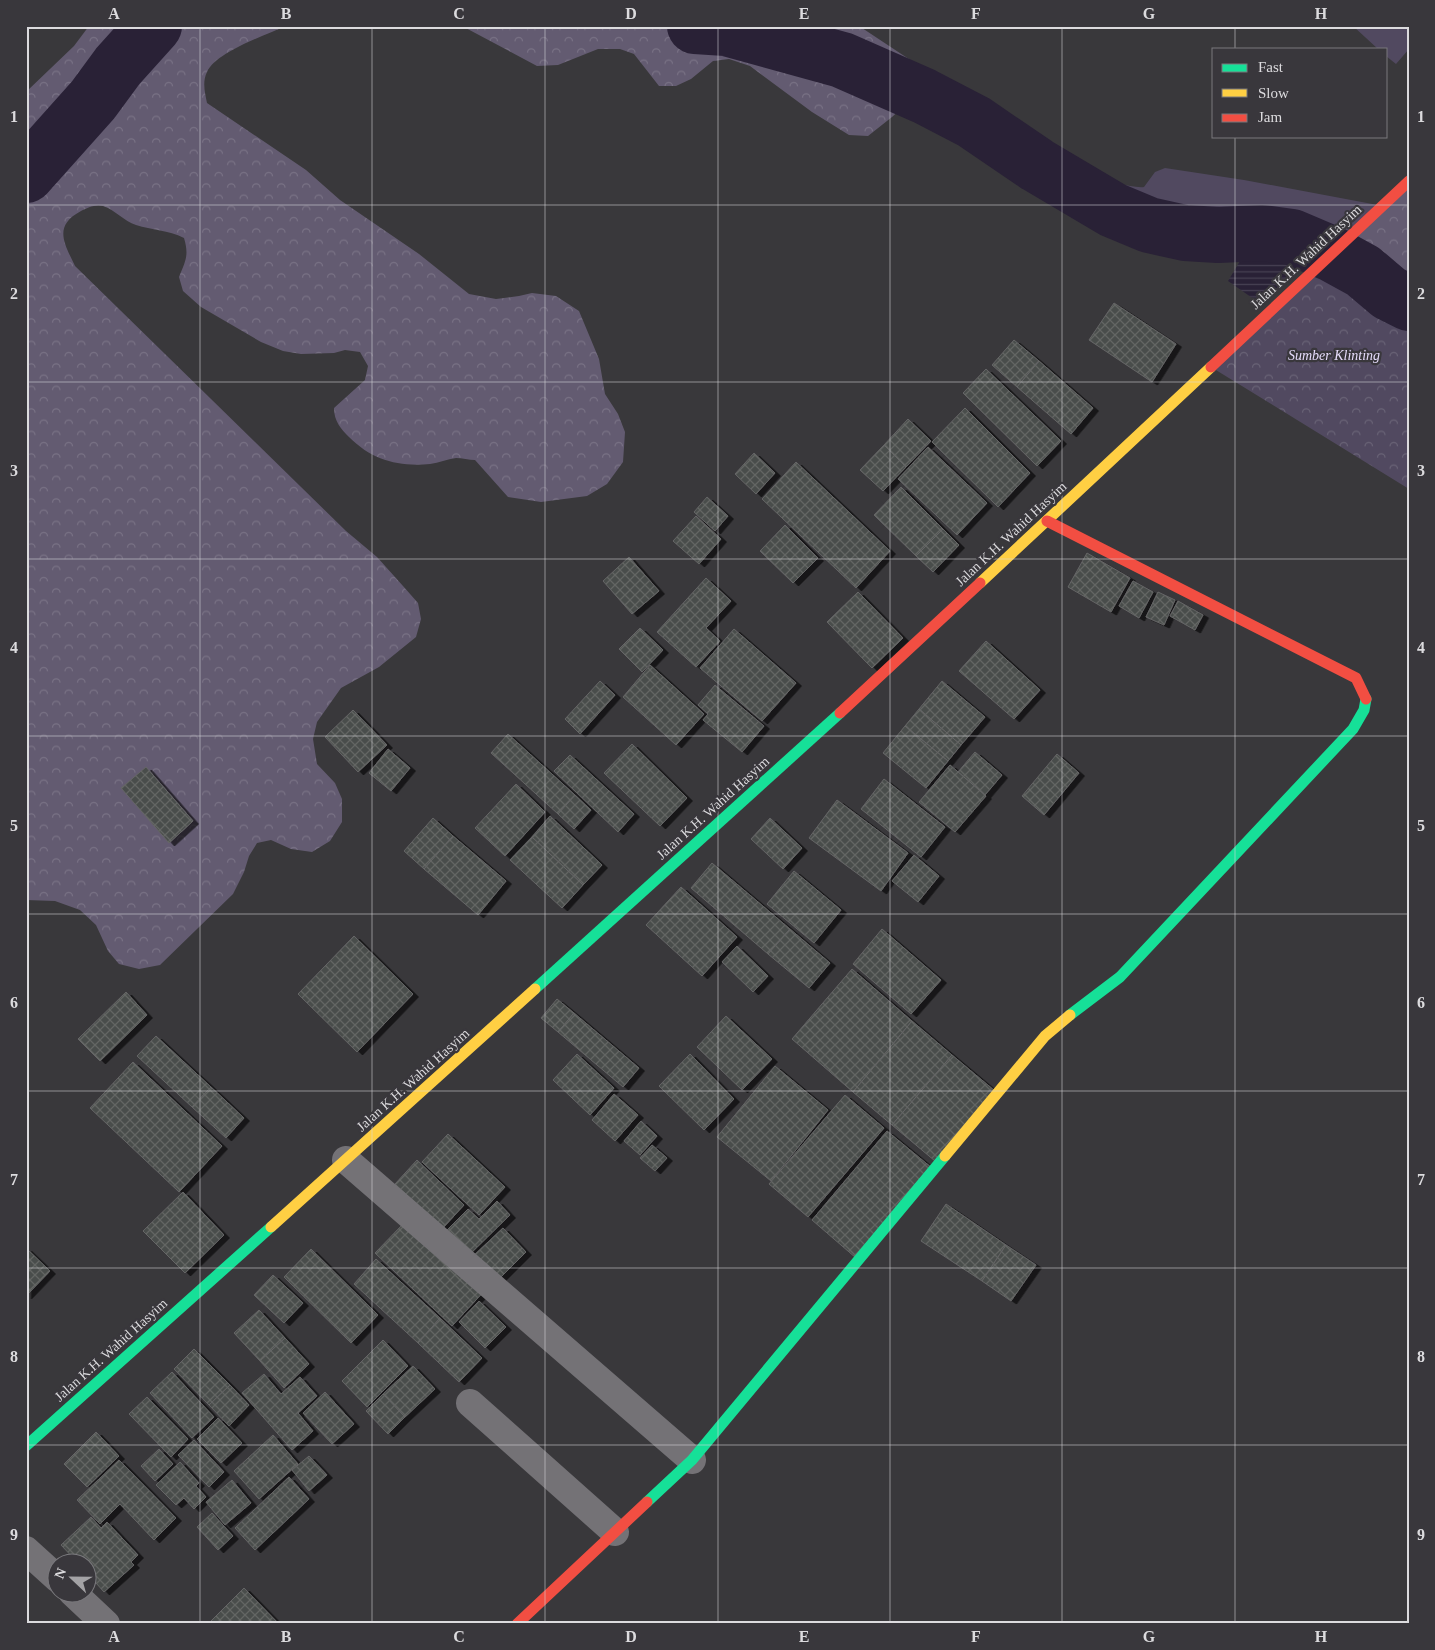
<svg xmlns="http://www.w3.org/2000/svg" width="1435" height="1650" viewBox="0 0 1435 1650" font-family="'Times New Roman',serif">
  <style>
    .green { fill: #514960 }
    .forest { fill: url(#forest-crowns) }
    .park { fill: url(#park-crowns) }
    .water { fill: url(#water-rules) }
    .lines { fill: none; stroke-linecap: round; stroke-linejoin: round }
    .river { stroke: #292136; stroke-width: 56 }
    .building { fill: url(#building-cross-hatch); stroke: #656566; filter: url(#shadow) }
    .street { stroke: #747276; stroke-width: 28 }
    .fast { stroke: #16e098; stroke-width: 11 }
    .slow { stroke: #ffcf43; stroke-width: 11 }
    .jam { stroke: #f24e42; stroke-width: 11 }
    .grid { fill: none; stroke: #dcdbde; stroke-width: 1; stroke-opacity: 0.55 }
    .labels { text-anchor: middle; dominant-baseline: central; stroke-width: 4.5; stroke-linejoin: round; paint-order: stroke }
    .street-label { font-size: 14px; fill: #dcdbde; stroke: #39373c }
    .park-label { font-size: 14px; font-style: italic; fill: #e5dbfa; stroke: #39373c }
    .neatline { fill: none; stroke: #dcdbde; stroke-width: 2 }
    .grid-label { font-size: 16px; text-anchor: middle; font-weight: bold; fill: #dcdbde }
  </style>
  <defs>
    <pattern id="forest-crowns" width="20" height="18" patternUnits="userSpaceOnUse" patternTransform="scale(1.25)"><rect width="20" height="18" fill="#635b71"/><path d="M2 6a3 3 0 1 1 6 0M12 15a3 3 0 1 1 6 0" fill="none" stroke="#797285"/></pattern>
    <pattern id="park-crowns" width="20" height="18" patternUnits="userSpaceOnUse" patternTransform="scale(1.25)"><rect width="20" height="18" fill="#514960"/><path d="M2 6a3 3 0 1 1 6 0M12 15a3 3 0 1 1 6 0" fill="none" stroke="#696376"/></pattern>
    <pattern id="water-rules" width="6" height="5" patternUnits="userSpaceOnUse" patternTransform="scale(1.25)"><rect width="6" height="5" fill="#292136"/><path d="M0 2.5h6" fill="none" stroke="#474153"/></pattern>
    <pattern id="building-cross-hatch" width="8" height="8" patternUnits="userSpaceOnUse" patternTransform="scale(1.25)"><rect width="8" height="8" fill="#494d4b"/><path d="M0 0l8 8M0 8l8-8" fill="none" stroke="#636664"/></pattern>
    <filter id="shadow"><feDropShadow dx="5.5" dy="3" stdDeviation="0" flood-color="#0009"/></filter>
  </defs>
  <rect width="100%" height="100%" fill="#39383b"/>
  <g class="green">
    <polygon points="1353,26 1409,26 1409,49 1396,64 1386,56 1386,49 1378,49"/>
    <path d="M 1165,168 L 1244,180 L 1383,206 L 1322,249 C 1302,241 1285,235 1263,233 C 1248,232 1233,235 1217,235 C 1186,234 1157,228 1128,216 C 1119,213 1107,209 1107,197 C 1109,175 1131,189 1144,187 L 1155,172 Z"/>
  </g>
  <g class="forest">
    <path d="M 89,26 L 286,26 C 266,35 216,52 207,72 C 202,82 205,93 207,103 L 306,170 L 340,200 L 419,254 L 469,294 L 496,299 L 519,296 L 532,293 L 556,296 L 579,311 L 599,359 L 605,394 L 618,414 L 625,432 L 623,462 L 607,484 L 587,496 L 541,502 L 508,497 L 475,460 C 469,460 462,458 456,458 C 447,459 439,463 430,464 C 398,467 372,460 349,437 C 341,429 334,421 334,408 L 365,380 L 368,366 L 360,352 L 345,350 L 334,353 L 301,354 L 283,351 L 261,342 L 201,307 L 183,291 L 179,277 C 186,260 189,255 184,238 C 168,230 152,230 136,225 C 124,221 115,210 103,206 C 95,204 87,208 81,211 C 53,226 64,243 75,266 L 346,531 L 377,557 L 403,586 L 418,603 L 421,619 L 416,637 L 379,667 L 341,688 L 317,722 L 313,739 L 317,764 L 335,783 L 342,799 L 342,822 L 330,841 L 312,852 L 291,849 L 271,840 L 257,843 L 249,856 L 244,872 L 233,894 L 160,965 L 139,969 L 119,964 L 108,951 L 96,925 L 80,910 L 55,901 L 26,900 L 26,92 L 74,46 Z"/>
    <polygon points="462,26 859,26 936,77 892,117 868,136 849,135 812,112 750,66 729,59 713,61 691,79 676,86 659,86 634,54 620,49 598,49 558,65 537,66"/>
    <polygon points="1409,181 1409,303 1389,293 1363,271 1332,254"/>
  </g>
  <polygon class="park" points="1332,254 1363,271 1389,293 1409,303 1409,489 1211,367"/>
  <polygon class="water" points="1285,243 1296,247 1309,256 1265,300 1258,302 1228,281 1246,251"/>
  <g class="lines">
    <g class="river">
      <polyline points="695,26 726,28 842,60 924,96 974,122 1037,165 1113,210 1149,225 1185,233 1218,235 1262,233 1292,237 1332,254 1363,271 1389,293 1409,303"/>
      <polyline points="26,175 93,100 118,66 154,26"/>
    </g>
  </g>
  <g class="building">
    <polygon points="1114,303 1176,344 1152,382 1089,340"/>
    <polygon points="1014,340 1039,361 1017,387 992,365"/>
    <polygon points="1039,361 1093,408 1071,434 1017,387"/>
    <polygon points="986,369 1061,441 1037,466 963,393"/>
    <polygon points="965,408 1030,473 998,507 932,442"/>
    <polygon points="908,419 931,441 906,467 884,445"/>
    <polygon points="884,445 906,467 883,491 860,470"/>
    <polygon points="928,447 987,503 957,535 898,479"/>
    <polygon points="754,453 775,473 756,494 735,474"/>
    <polygon points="796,462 890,551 856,588 762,499"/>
    <polygon points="901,487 943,529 916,556 874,515"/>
    <polygon points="707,497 728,516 715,531 694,512"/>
    <polygon points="696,516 721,539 699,564 673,541"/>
    <polygon points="785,525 818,558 793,583 760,551"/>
    <polygon points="943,529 959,545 933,572 916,556"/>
    <polygon points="1087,553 1130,578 1111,612 1068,587"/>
    <polygon points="629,557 659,591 632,614 603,581"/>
    <polygon points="706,578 731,601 706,628 720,641 696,667 657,632"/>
    <polygon points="1133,581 1153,592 1139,618 1119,606"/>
    <polygon points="858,592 903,638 872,668 827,622"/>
    <polygon points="1158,592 1175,600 1164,625 1146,617"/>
    <polygon points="1178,601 1203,615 1195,630 1170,616"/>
    <polygon points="640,628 663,650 642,672 619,649"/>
    <polygon points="734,629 796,683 762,721 700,668"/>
    <polygon points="986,641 1040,690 1014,719 959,671"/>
    <polygon points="650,665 704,714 676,745 623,697"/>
    <polygon points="600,681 615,695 580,734 565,719"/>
    <polygon points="942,681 985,717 961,745 919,709"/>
    <polygon points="715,685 764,726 742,752 703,720 708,714 698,705"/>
    <polygon points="919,709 961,745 948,761 905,726"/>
    <polygon points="353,710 387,745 358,772 325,737"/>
    <polygon points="905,726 948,761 926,788 883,753"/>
    <polygon points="508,734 575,795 558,814 491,753"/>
    <polygon points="632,744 687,798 660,826 604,773"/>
    <polygon points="388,749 410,768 391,791 369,773"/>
    <polygon points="975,752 1002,775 985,795 958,772"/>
    <polygon points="1057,754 1079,773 1044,815 1022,796"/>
    <polygon points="570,755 634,814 618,832 554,771"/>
    <polygon points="950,765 986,796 955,832 919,802"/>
    <polygon points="146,767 193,821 169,843 121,788"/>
    <polygon points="884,779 945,827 921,857 861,809"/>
    <polygon points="516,784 545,812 505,856 475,828"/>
    <polygon points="575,795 591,810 574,829 558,814"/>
    <polygon points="837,800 908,853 881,891 809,838"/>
    <polygon points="550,816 602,865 583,885 532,837"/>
    <polygon points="433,818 453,836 424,869 404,851"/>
    <polygon points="770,818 802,848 783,869 751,839"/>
    <polygon points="453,836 506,881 478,915 424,869"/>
    <polygon points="532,837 583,885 562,908 510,860"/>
    <polygon points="914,855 939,876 918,902 892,881"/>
    <polygon points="712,863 790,929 768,954 691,888"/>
    <polygon points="794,871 841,910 814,943 767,904"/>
    <polygon points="681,887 737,937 702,976 646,925"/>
    <polygon points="790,929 830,963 809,988 768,954"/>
    <polygon points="882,929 941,980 911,1014 853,964"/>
    <polygon points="354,936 413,994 357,1052 298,994"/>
    <polygon points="737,946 768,976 753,992 722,962"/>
    <polygon points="852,969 912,1021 853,1092 792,1039"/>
    <polygon points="126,992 147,1015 100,1061 78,1039"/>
    <polygon points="557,999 574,1013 558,1032 541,1018"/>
    <polygon points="574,1013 639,1068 623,1087 558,1032"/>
    <polygon points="726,1016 772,1059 742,1090 697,1047"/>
    <polygon points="912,1021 952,1055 892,1125 853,1092"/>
    <polygon points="156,1036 211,1087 192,1107 137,1056"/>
    <polygon points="577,1054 614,1088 590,1115 553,1080"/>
    <polygon points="690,1054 734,1099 704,1130 659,1086"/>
    <polygon points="952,1055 995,1091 935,1161 892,1125"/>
    <polygon points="133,1062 222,1146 179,1192 90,1108"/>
    <polygon points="775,1066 828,1110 771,1181 717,1137"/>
    <polygon points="211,1087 244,1118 226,1138 192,1107"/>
    <polygon points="614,1094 638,1115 615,1141 592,1120"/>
    <polygon points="845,1095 884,1128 808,1217 769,1184"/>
    <polygon points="641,1121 657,1136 640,1155 624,1141"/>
    <polygon points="887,1131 932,1168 856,1258 812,1220"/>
    <polygon points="448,1134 505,1187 479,1215 422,1162"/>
    <polygon points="652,1145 667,1158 655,1171 640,1158"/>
    <polygon points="417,1160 464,1205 443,1228 395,1184"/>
    <polygon points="183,1192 224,1235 185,1273 143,1231"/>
    <polygon points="497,1201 510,1215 468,1256 445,1232 468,1209 479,1219"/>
    <polygon points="946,1204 1006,1245 982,1281 921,1241"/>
    <polygon points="404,1223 487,1288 452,1326 375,1253"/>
    <polygon points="503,1228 526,1252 495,1283 471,1258"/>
    <polygon points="1006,1245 1036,1265 1011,1301 982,1281"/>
    <polygon points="26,1248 50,1271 26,1296"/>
    <polygon points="311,1249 378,1315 351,1343 284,1277"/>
    <polygon points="376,1259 440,1318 418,1343 354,1284"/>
    <polygon points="273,1275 303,1303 284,1323 254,1295"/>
    <polygon points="479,1301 506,1327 485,1348 459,1322"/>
    <polygon points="259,1310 285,1338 260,1361 234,1333"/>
    <polygon points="440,1318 482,1358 459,1382 418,1343"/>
    <polygon points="285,1338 309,1364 284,1388 260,1361"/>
    <polygon points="383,1340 408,1366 367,1407 342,1381"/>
    <polygon points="194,1349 230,1385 209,1405 174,1369"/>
    <polygon points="413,1366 435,1389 405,1417 383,1394"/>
    <polygon points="172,1372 214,1417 192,1438 150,1393"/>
    <polygon points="264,1374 281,1394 300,1377 317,1396 298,1413 313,1431 292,1450 242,1393"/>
    <polygon points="230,1385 249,1405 229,1426 209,1405"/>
    <polygon points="325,1392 354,1424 332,1444 303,1413"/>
    <polygon points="383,1394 405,1417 388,1434 366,1411"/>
    <polygon points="147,1397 188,1439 171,1457 129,1414"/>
    <polygon points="218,1418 242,1443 221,1463 197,1439"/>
    <polygon points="96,1432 119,1456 87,1487 64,1464"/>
    <polygon points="273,1435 298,1464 259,1499 234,1471"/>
    <polygon points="194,1440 224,1472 209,1487 178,1455"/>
    <polygon points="159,1449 173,1464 155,1481 141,1466"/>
    <polygon points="309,1456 327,1475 309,1491 292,1470"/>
    <polygon points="119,1460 176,1518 154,1540 120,1504 100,1524 77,1500"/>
    <polygon points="180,1462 199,1483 196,1486 206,1497 194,1509 184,1498 176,1505 156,1485"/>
    <polygon points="289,1477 309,1499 255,1550 235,1528"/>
    <polygon points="232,1480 251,1503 225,1525 206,1502"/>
    <polygon points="212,1513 233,1536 218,1550 197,1527"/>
    <polygon points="91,1517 101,1528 107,1522 138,1555 131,1562 134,1565 104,1592 88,1574 88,1562 77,1562 61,1545"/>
    <polygon points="244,1588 279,1624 208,1624"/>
  </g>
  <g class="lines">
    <g class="street">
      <polyline points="346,1160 692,1460"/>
      <polyline points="470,1403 615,1532"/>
      <polyline points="26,1550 58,1579"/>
      <polyline points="72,1592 106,1624"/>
    </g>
    <g class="fast">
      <polyline points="535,989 840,713"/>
      <polyline points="1070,1015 1120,977 1353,729 1364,710 1366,699"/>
      <polyline points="26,1446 271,1227"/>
      <polyline points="647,1502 692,1460 945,1156"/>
    </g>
    <g class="slow">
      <polyline points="980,583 1211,367"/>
      <polyline points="945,1156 1045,1036 1070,1015"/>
      <polyline points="271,1227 535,989"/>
    </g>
    <g class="jam">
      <polyline points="1211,367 1409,181"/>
      <polyline points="1047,521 1356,678 1366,699"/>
      <polyline points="840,713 980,583"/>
      <polyline points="517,1624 647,1502"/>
    </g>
  </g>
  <path class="grid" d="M 200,26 L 200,1624M 372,26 L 372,1624M 545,26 L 545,1624M 718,26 L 718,1624M 890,26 L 890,1624M 1062,26 L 1062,1624M 1235,26 L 1235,49M 1235,136 L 1235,1624M 26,205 L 1409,205M 26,382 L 1409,382M 26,559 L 1409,559M 26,736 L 1409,736M 26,914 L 1409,914M 26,1091 L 1409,1091M 26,1268 L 1409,1268M 26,1445 L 1409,1445"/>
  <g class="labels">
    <g class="street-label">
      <text transform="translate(1306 257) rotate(-43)">Jalan K.H. Wahid Hasyim</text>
      <text transform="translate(1011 534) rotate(-43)">Jalan K.H. Wahid Hasyim</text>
      <text transform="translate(713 808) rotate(-42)">Jalan K.H. Wahid Hasyim</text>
      <text transform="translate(413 1080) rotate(-42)">Jalan K.H. Wahid Hasyim</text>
      <text transform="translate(111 1350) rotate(-42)">Jalan K.H. Wahid Hasyim</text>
    </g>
    <g class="park-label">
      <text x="1334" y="355">Sumber Klinting</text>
    </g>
  </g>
  <rect width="1435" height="1650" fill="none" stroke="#39373c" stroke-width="55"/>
  <rect x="1212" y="48" width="175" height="90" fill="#39373c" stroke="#7a797d"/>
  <rect x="1222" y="64" width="25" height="8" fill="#16e098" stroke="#7a797d"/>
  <text x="1258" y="72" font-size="15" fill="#dcdbde">Fast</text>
  <rect x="1222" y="89" width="25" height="8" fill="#ffcf43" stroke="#7a797d"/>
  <text x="1258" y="98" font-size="15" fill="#dcdbde">Slow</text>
  <rect x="1222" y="114" width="25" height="8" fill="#f24e42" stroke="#7a797d"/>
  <text x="1258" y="122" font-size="15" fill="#dcdbde">Jam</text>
  <g transform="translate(72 1578) rotate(292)"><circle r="24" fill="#39373c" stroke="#7a797d"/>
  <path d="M0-4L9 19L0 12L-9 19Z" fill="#a3a2a5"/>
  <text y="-8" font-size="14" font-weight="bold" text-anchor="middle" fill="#dcdbde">N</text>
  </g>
  <rect x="28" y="28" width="1380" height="1594" class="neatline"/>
  <g class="grid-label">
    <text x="114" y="19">A</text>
    <text x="286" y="19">B</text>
    <text x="459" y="19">C</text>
    <text x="631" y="19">D</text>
    <text x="804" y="19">E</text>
    <text x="976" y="19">F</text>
    <text x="1149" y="19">G</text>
    <text x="1321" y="19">H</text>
    <text x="14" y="122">1</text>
    <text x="1421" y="122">1</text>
    <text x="14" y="299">2</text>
    <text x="1421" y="299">2</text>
    <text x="14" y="476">3</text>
    <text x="1421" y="476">3</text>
    <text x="14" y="653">4</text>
    <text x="1421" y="653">4</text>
    <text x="14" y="831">5</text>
    <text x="1421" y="831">5</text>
    <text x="14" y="1008">6</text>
    <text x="1421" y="1008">6</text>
    <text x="14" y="1185">7</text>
    <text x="1421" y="1185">7</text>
    <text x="14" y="1362">8</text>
    <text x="1421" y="1362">8</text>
    <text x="14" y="1540">9</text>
    <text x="1421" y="1540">9</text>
    <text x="114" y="1642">A</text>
    <text x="286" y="1642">B</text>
    <text x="459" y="1642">C</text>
    <text x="631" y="1642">D</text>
    <text x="804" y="1642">E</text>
    <text x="976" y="1642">F</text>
    <text x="1149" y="1642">G</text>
    <text x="1321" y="1642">H</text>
  </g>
</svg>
